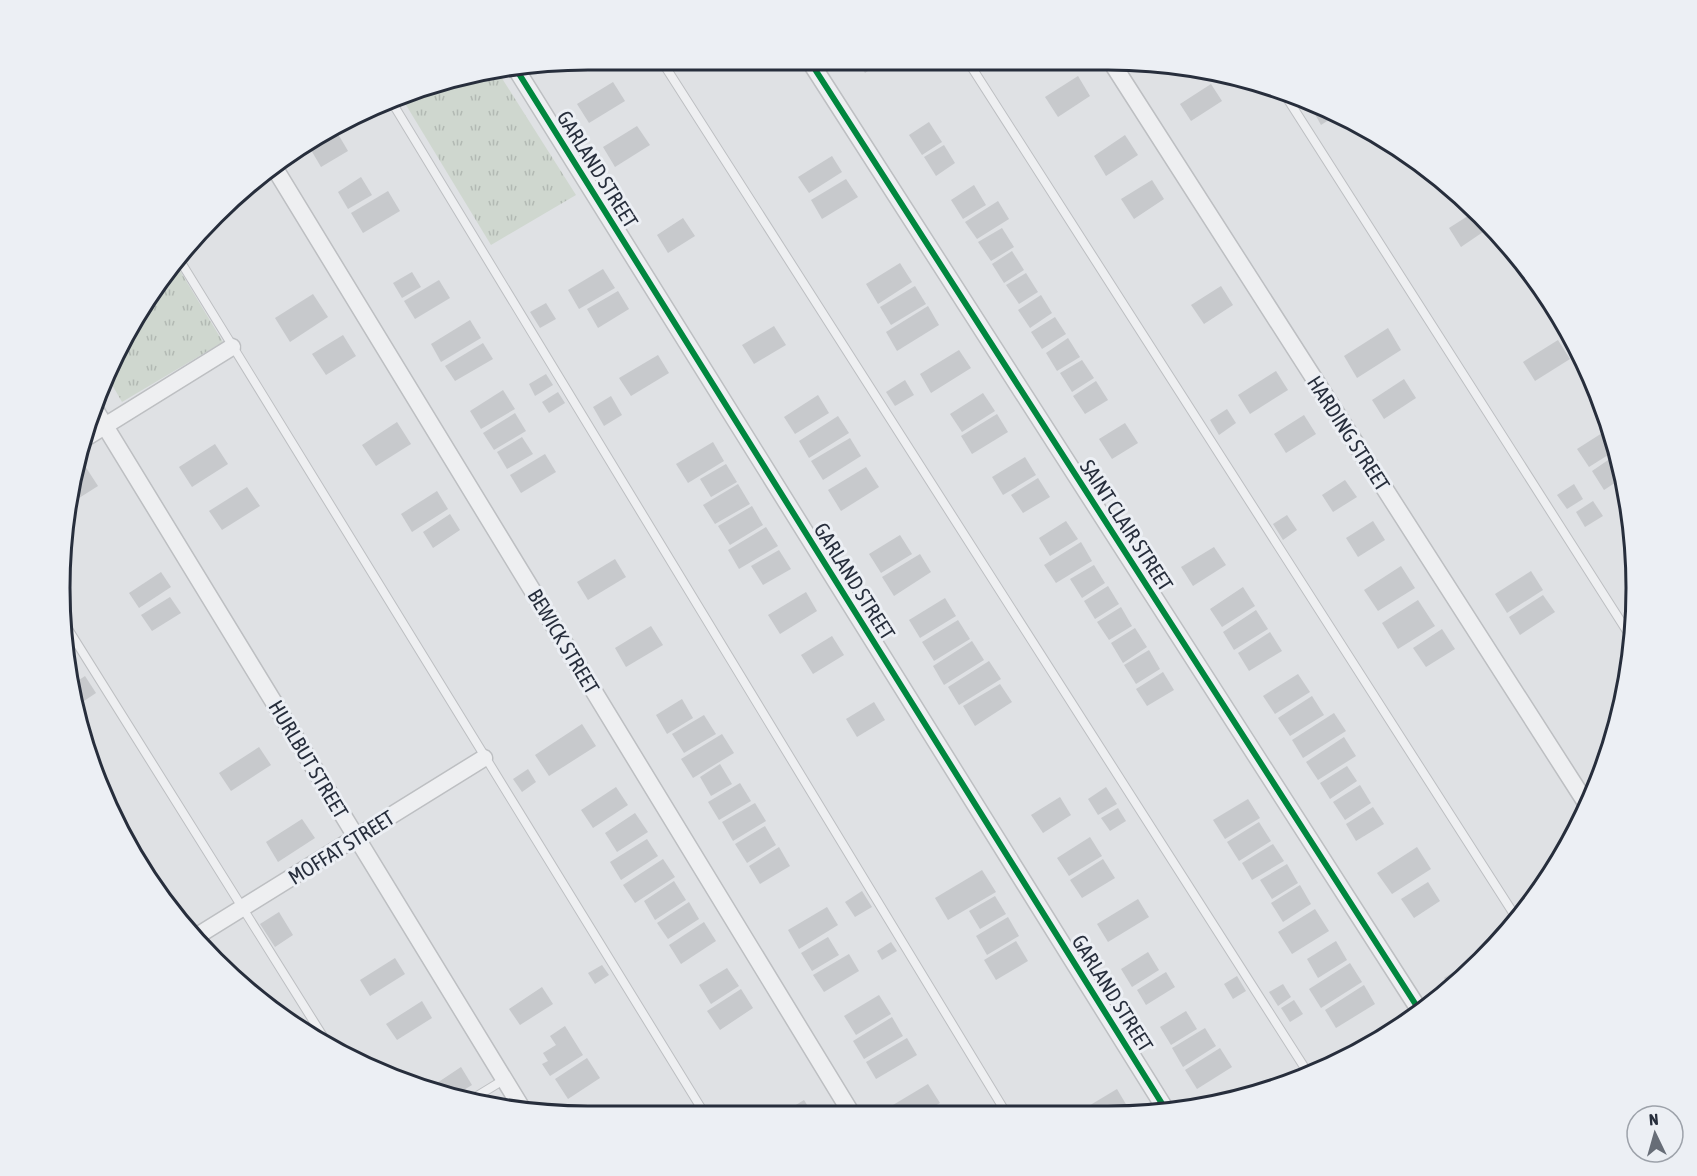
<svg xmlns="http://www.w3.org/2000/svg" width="1697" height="1176" viewBox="0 0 1697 1176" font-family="'Asap Condensed',sans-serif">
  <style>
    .grass { fill: url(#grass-tufts) }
    .building { fill: #c7c9cc }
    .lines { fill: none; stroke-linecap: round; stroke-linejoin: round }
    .lane-casing { stroke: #bdbfc2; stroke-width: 10 }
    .street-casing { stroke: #bdbfc2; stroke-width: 19 }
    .lane { stroke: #eeeff1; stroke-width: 8 }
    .street { stroke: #eeeff1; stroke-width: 16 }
    .cycleway-casing { stroke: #eceff4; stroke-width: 10 }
    .cycleway { stroke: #00873e; stroke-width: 6 }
    .labels { text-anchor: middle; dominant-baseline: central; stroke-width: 6; stroke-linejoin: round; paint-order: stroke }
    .street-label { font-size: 21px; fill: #272e3c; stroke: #eceff4 }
    .rim { fill: none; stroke: #272e3c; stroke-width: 3 }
  </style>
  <defs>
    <pattern id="grass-tufts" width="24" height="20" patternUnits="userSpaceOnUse" patternTransform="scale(1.5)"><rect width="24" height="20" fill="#cfd7cf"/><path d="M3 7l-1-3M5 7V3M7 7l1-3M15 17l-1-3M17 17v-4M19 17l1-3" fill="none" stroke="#b2b9b3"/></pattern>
  </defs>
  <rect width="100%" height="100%" fill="#dfe1e4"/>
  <g class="grass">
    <polygon points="498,72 576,195 491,245 403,100 451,78"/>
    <polygon points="176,264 223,342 122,402 107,376"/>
  </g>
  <g class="building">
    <polygon points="857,60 884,60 865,73"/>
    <polygon points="1078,76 1090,96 1058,117 1045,97"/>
    <polygon points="613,82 625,101 589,123 577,104"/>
    <polygon points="1211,84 1222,101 1191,121 1180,104"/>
    <polygon points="1311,107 1335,116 1321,125"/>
    <polygon points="929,122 942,142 922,155 909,135"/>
    <polygon points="637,126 650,145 615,167 603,147"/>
    <polygon points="338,134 348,151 321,167 311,150"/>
    <polygon points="1125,135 1138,155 1106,176 1094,156"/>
    <polygon points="944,145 955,163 936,176 924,157"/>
    <polygon points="832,156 842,172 809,193 798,177"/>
    <polygon points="361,177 372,195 348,209 338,192"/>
    <polygon points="846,179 858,197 822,219 811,200"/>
    <polygon points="1152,180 1164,199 1134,219 1121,199"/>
    <polygon points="974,185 986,205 963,219 951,200"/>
    <polygon points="388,191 400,211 363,233 351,213"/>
    <polygon points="998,201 1009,219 977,239 965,222"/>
    <polygon points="1471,214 1483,232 1461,247 1449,228"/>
    <polygon points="683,218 695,236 668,253 657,235"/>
    <polygon points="1002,228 1014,247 991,261 978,242"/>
    <polygon points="1012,251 1024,270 1004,283 992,264"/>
    <polygon points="900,263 912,282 878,304 866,284"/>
    <polygon points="603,269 615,288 579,309 568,290"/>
    <polygon points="412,272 421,287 402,298 393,283"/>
    <polygon points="1026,273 1038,292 1019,304 1006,285"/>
    <polygon points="439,280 450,298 415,319 404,301"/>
    <polygon points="915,286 926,304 891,325 880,307"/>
    <polygon points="1221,286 1233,305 1204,324 1191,305"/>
    <polygon points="618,291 629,309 598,328 587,309"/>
    <polygon points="313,294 328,317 290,342 275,318"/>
    <polygon points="1041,295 1052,313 1030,328 1018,310"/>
    <polygon points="546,303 556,319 540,328 530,312"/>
    <polygon points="928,306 939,325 897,351 886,332"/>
    <polygon points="1055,317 1066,334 1042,349 1031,332"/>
    <polygon points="470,320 481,338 441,362 431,344"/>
    <polygon points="774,326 786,345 754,364 742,345"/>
    <polygon points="1388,328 1401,350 1357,378 1344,356"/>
    <polygon points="343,335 356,356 326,375 312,354"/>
    <polygon points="1068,338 1080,357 1057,371 1046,353"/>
    <polygon points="1558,340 1570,359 1535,381 1523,362"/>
    <polygon points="483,343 493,359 455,381 445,366"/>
    <polygon points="959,350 971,368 931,393 920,374"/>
    <polygon points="658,355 669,373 631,396 619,378"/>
    <polygon points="1082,360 1094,378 1072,392 1060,373"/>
    <polygon points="1276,371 1288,390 1250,414 1238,395"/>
    <polygon points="546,374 553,385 535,396 529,384"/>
    <polygon points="1404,379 1416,398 1384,419 1372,400"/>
    <polygon points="905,380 914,395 895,406 886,392"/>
    <polygon points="1096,381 1108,400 1085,414 1073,396"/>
    <polygon points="503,390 515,409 481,429 470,411"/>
    <polygon points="558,392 565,403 549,413 542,402"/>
    <polygon points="983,393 995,411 962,432 950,414"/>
    <polygon points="818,395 829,413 795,434 784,417"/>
    <polygon points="611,396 622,415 604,426 593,407"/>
    <polygon points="1227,409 1236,423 1219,435 1210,420"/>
    <polygon points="515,413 526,431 494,450 483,433"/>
    <polygon points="997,414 1008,432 972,454 961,436"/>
    <polygon points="1304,415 1316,434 1286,453 1274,434"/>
    <polygon points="838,416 849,433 809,458 799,441"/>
    <polygon points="397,422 411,444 376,466 362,445"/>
    <polygon points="1125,423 1138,443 1112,459 1099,439"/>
    <polygon points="1610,428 1616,450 1589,467 1577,449"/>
    <polygon points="522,437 533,454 507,469 497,452"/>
    <polygon points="850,438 861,456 823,480 811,461"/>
    <polygon points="713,442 724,461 688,483 676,464"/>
    <polygon points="215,444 228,464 192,487 179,467"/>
    <polygon points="545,454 556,472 521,493 510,475"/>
    <polygon points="1617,454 1624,477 1604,490 1592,471"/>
    <polygon points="1025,457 1036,475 1003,495 992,477"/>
    <polygon points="726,464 737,482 711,497 700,479"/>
    <polygon points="85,466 98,486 68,505 78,470"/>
    <polygon points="866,467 879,487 841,511 828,490"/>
    <polygon points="1038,478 1050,497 1023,513 1011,495"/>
    <polygon points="1345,480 1357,497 1333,512 1322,495"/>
    <polygon points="738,484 750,504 715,524 703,505"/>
    <polygon points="1574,484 1583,499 1567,509 1557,495"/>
    <polygon points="247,487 260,506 222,530 209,511"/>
    <polygon points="437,491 448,509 412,532 401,514"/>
    <polygon points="1593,501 1603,516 1585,527 1576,512"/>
    <polygon points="752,506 763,525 730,545 718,526"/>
    <polygon points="1629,507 1631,526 1622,511"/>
    <polygon points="450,514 460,530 433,548 423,532"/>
    <polygon points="1287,515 1297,530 1283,540 1273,524"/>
    <polygon points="1066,521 1078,539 1050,556 1039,538"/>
    <polygon points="1373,521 1385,540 1358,557 1346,538"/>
    <polygon points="766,527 778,546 739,569 728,550"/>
    <polygon points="900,535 912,554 881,573 869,554"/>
    <polygon points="1081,542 1092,561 1056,583 1044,565"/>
    <polygon points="1214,547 1226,565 1193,586 1181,567"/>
    <polygon points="779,550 791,569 763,585 751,566"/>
    <polygon points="920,554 931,572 894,596 882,577"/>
    <polygon points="615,559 626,577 588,600 577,582"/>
    <polygon points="1094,565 1105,583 1082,598 1070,579"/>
    <polygon points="1401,566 1415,588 1378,611 1364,590"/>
    <polygon points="1531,571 1543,590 1507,613 1495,594"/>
    <polygon points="161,572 171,587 139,608 129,593"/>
    <polygon points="1108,586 1119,604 1095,619 1084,601"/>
    <polygon points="1243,587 1255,606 1222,627 1210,609"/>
    <polygon points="806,592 817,611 780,634 768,615"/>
    <polygon points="1543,595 1555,612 1520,635 1509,617"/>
    <polygon points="170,597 181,613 152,631 141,615"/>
    <polygon points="945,598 956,616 920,638 909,620"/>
    <polygon points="1418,600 1435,626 1398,649 1382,623"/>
    <polygon points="1121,607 1132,626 1109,640 1097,622"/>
    <polygon points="1256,610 1268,629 1234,650 1223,632"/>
    <polygon points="958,620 970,639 934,661 922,642"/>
    <polygon points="651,626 663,645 626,667 615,648"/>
    <polygon points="1135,628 1147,647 1123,663 1111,643"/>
    <polygon points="1442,629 1455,649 1426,667 1413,648"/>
    <polygon points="1270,632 1282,651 1249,671 1238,653"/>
    <polygon points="832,636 844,655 813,674 801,655"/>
    <polygon points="972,641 984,660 944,685 933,666"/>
    <polygon points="1149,650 1160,669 1136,684 1124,665"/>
    <polygon points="989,661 1001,679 959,705 948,687"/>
    <polygon points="1163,672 1174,690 1147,706 1136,689"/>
    <polygon points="1298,674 1310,692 1275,714 1263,696"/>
    <polygon points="85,676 96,693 78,705 70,686"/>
    <polygon points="1000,684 1012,702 975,726 963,706"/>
    <polygon points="1312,696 1324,715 1290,736 1278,718"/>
    <polygon points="682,699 693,718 667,734 656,715"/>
    <polygon points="874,702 885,720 857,737 846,719"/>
    <polygon points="1334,713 1346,731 1303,758 1292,740"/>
    <polygon points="704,715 716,734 684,753 672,734"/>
    <polygon points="582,724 596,746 549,776 535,755"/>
    <polygon points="722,734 734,753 693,778 681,759"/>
    <polygon points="1344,737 1356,756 1318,780 1306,762"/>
    <polygon points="259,747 271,765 231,791 219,773"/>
    <polygon points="720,764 732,784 711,796 700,777"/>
    <polygon points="1347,766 1357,781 1330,799 1320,783"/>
    <polygon points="528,769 536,782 522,792 513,779"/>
    <polygon points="740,783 751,801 719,820 708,802"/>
    <polygon points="1360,785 1371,803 1345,820 1333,802"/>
    <polygon points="616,787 628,805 593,828 581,810"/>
    <polygon points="1106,787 1117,804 1098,815 1088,799"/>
    <polygon points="1060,797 1071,815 1043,833 1031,815"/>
    <polygon points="1248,799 1260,818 1225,839 1213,820"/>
    <polygon points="755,803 766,821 733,841 722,822"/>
    <polygon points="1373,807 1384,824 1356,841 1346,824"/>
    <polygon points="1118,808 1126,821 1110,831 1101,818"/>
    <polygon points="635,813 648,832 617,852 605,833"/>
    <polygon points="302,819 315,838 278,862 266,842"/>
    <polygon points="1259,822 1271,841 1239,861 1227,842"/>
    <polygon points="765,826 776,845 747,863 735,844"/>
    <polygon points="1090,837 1102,856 1069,876 1057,858"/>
    <polygon points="647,839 658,856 621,880 610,862"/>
    <polygon points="1273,844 1284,861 1252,880 1242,863"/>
    <polygon points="779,847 790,866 760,884 749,866"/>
    <polygon points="1417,847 1431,869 1392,894 1377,873"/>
    <polygon points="663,859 675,877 635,903 623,885"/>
    <polygon points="1103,859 1115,878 1082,898 1070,880"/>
    <polygon points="1287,864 1298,883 1272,899 1260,880"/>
    <polygon points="982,870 996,892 948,920 935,898"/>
    <polygon points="674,881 686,900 655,920 644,901"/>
    <polygon points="1428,882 1440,901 1414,918 1401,899"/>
    <polygon points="1300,885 1311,904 1283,922 1271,903"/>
    <polygon points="862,891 872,907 855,917 845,902"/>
    <polygon points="995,896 1006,914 980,929 969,911"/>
    <polygon points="1138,899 1149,917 1108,942 1097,924"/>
    <polygon points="689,902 699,919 668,939 657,923"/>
    <polygon points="827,907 838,925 799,949 788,930"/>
    <polygon points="1315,909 1329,931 1292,954 1278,932"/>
    <polygon points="279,912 293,935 275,947 260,924"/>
    <polygon points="1008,917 1019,936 987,955 976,936"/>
    <polygon points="704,922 716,941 681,964 669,945"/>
    <polygon points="828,937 839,955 812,971 801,953"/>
    <polygon points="1016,941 1028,961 996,980 984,960"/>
    <polygon points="1336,941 1347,960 1318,978 1307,959"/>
    <polygon points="891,942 897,951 882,960 877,951"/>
    <polygon points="1489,949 1490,952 1482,962 1449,985 1444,978"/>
    <polygon points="1148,952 1159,970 1132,987 1121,969"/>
    <polygon points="849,954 859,971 824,992 813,975"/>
    <polygon points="395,958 405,974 370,996 360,980"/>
    <polygon points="1350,963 1362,982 1321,1008 1309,989"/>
    <polygon points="602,965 609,975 595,984 588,973"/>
    <polygon points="727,968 739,986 711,1004 699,985"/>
    <polygon points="1166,972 1175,987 1146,1005 1137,990"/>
    <polygon points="1237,976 1246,991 1233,999 1224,984"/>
    <polygon points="1283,984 1291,997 1278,1006 1269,992"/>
    <polygon points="1364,985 1375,1004 1336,1028 1325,1010"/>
    <polygon points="542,987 553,1004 520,1025 509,1009"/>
    <polygon points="741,989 753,1008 720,1030 707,1011"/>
    <polygon points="879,995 891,1014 856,1035 844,1016"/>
    <polygon points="1294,1000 1303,1014 1290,1022 1281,1008"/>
    <polygon points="422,1001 432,1018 397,1040 386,1024"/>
    <polygon points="1186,1011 1197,1029 1171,1045 1160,1027"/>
    <polygon points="892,1017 903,1036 864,1059 853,1041"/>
    <polygon points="565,1026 583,1055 550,1076 542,1064 548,1061 543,1053 556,1045 550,1036"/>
    <polygon points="1205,1028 1216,1046 1183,1067 1172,1048"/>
    <polygon points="907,1038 917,1055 876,1079 866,1062"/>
    <polygon points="1220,1048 1232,1067 1197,1089 1185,1070"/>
    <polygon points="587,1058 600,1078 568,1099 555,1079"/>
    <polygon points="461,1067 472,1085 454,1096 428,1089"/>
    <polygon points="928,1084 940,1103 918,1116 900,1116 893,1105"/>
    <polygon points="1117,1089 1127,1106 1111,1116 1092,1116 1087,1107"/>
    <polygon points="804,1100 814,1116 778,1116"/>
    <polygon points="990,1107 996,1116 975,1116"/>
  </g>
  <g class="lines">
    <defs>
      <g id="lane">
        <polyline points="661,60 1308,1073"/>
        <polyline points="967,60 1517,919"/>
        <polyline points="1287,98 1632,639"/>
        <polyline points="393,104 1008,1116"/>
        <polyline points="179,259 706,1116"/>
        <polyline points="68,629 329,1046"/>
        <polyline points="469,1101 505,1079"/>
      </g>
      <g id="street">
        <polyline points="809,60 1418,1008"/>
        <polyline points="1110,60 1588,806"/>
        <polyline points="516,69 1166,1110"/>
        <polyline points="274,167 853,1116"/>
        <polyline points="94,408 523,1110"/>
        <polyline points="87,437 232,347"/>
        <polyline points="197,936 484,758"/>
      </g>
    </defs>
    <use href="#lane" class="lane-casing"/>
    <use href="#street" class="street-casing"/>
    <use href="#lane" class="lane"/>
    <use href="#street" class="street"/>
    <defs>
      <g id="cycleway">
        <polyline points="809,60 1418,1008"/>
        <polyline points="516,69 1166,1110"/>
      </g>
    </defs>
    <use href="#cycleway" class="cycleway-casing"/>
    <use href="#cycleway" class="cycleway"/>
  </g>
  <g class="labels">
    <g class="street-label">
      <text transform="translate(598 169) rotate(58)">GARLAND STREET</text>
      <text transform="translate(1349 433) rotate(57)">HARDING STREET</text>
      <text transform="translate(1127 525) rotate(57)">SAINT CLAIR STREET</text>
      <text transform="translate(855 581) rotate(58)">GARLAND STREET</text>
      <text transform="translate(564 641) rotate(59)">BEWICK STREET</text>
      <text transform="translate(309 759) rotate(59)">HURLBUT STREET</text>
      <text transform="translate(341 847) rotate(-32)">MOFFAT STREET</text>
      <text transform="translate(1113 993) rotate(58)">GARLAND STREET</text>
    </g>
  </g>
  <path d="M0 0H1697V1176H0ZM588 70H1108A518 518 0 0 1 1626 588V588A518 518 0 0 1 1108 1106H588A518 518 0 0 1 70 588V588A518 518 0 0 1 588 70Z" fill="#eceff4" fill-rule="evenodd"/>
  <path class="rim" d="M588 70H1108A518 518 0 0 1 1626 588V588A518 518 0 0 1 1108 1106H588A518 518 0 0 1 70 588V588A518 518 0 0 1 588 70Z"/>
  <g transform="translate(1655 1134) rotate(355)"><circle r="28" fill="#eceff4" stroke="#9da2aa" stroke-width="1.5"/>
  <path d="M0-4.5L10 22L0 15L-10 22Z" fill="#676d77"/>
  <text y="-9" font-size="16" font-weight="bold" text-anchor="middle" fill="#272e3c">N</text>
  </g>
</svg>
